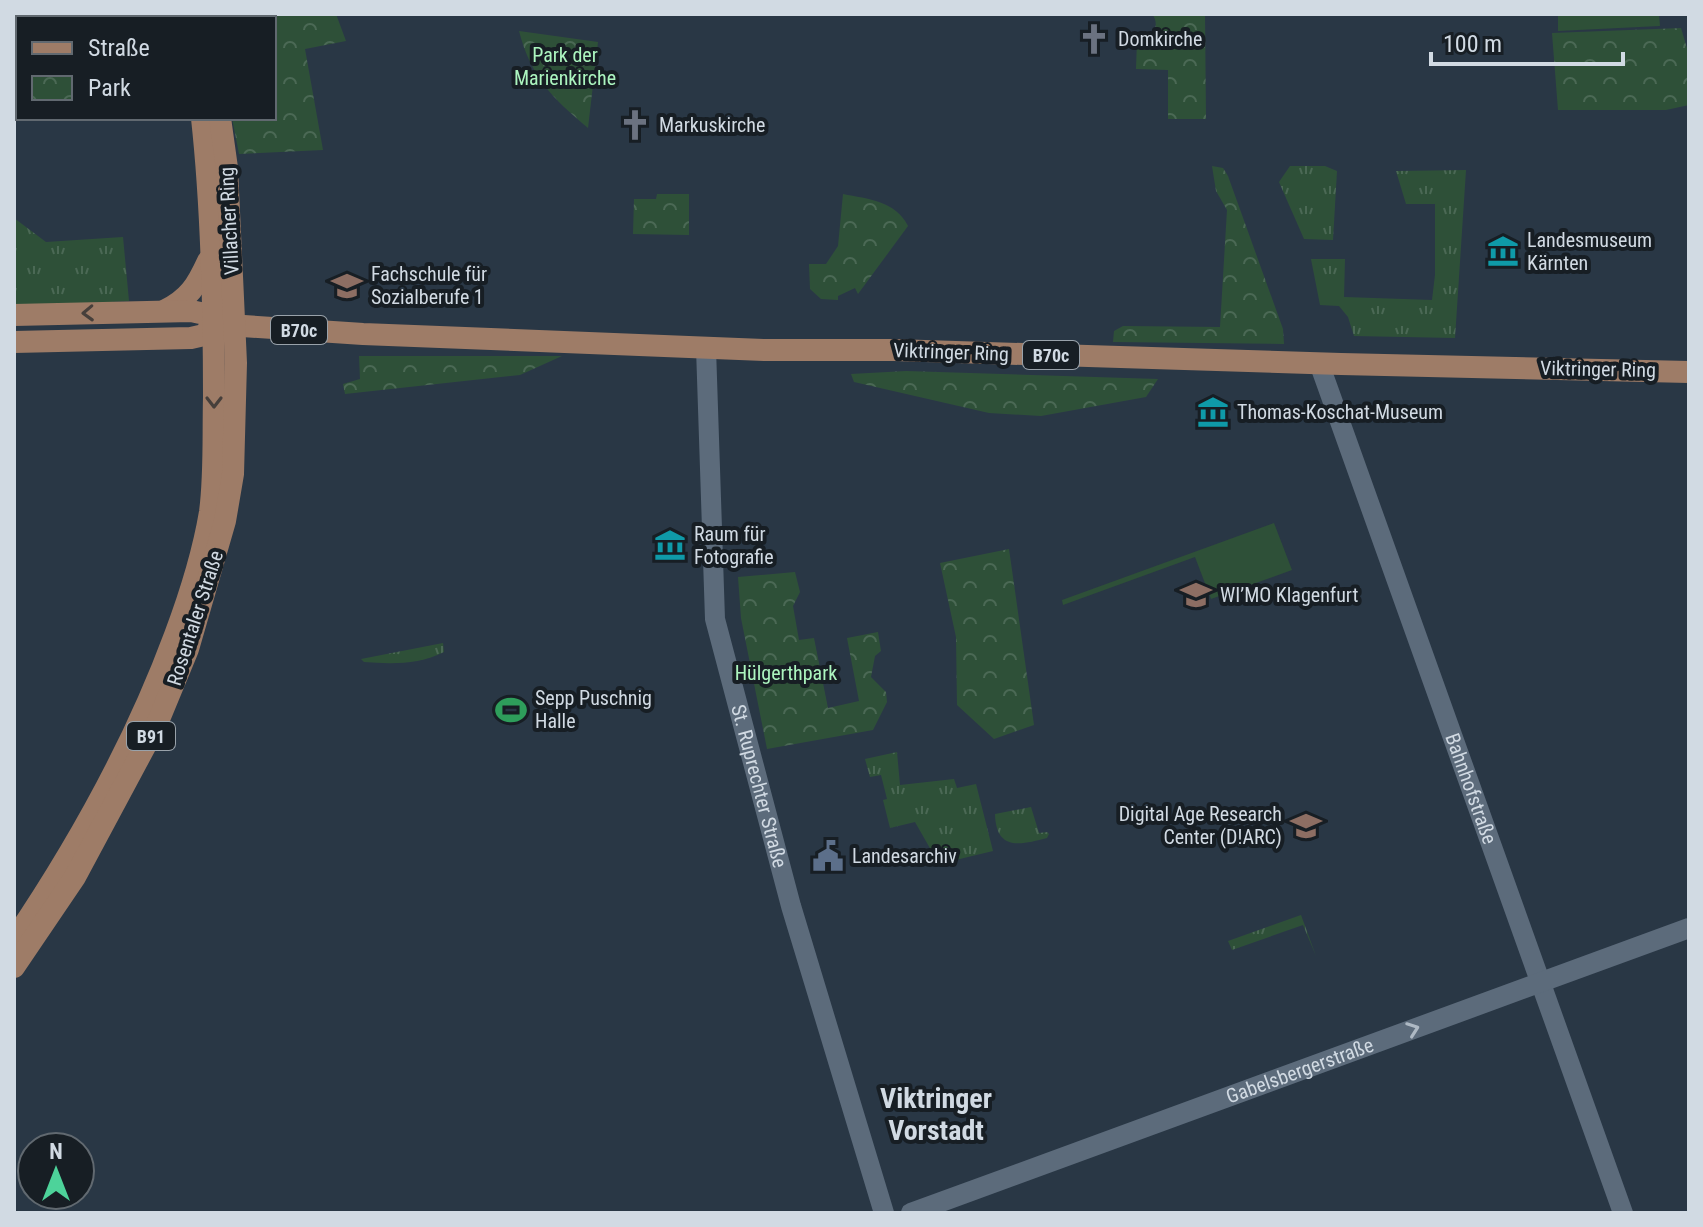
<svg xmlns="http://www.w3.org/2000/svg" width="1703" height="1227" viewBox="0 0 1703 1227" font-family="'Roboto Condensed',sans-serif">
  <style>
    .grass { fill: url(#grass-tufts) }
    .park { fill: url(#park-crowns) }
    .pitch { fill: #2e5038 }
    .lines { fill: none; stroke-linecap: round; stroke-linejoin: round }
    .secondary { stroke: #5c6b7b; stroke-width: 20 }
    .primary { stroke: #9e7c67; stroke-width: 22 }
    .oneway { stroke: #463f3b }
    .oneway2 { stroke: #aeb9c4 }
    .labels { text-anchor: middle; dominant-baseline: central; stroke-width: 8; stroke-linejoin: round; paint-order: stroke }
    .shield { fill: #171e24; stroke: #99a2aa; stroke-width: 2 }
    .shield-label { font-size: 18px; font-weight: bold; fill: #d1dae3 }
    .poi-label { font-size: 20px; fill: #d1dae3; stroke: #171e24; text-anchor: start }
    .park-label { font-size: 20px; fill: #acf5bf; stroke: #171e24 }
    .street-label { font-size: 20px; fill: #d1dae3; stroke: #171e24 }
    .district-label { font-size: 28px; font-weight: bold; fill: #d1dae3; stroke: #171e24 }
  </style>
  <defs>
    <pattern id="grass-tufts" width="24" height="20" patternUnits="userSpaceOnUse" patternTransform="scale(2)"><rect width="24" height="20" fill="#2e5038"/><path d="M3 7l-1-3M5 7V3M7 7l1-3M15 17l-1-3M17 17v-4M19 17l1-3" fill="none" stroke="#4b6955"/></pattern>
    <pattern id="park-crowns" width="20" height="18" patternUnits="userSpaceOnUse" patternTransform="scale(2)"><rect width="20" height="18" fill="#2e5038"/><path d="M2 6a3 3 0 1 1 6 0M12 15a3 3 0 1 1 6 0" fill="none" stroke="#4b6955"/></pattern>
  </defs>
  <rect width="100%" height="100%" fill="#293745"/>
  <g class="grass">
    <polygon points="1290,166 1325,166 1337,171 1333,240 1304,239 1279,182"/>
    <polygon points="1466,170 1455,338 1354,336 1348,317 1339,306 1320,305 1311,259 1345,259 1344,297 1432,300 1435,275 1435,204 1406,204 1396,171"/>
    <polygon points="14,218 46,242 123,237 129,301 14,307"/>
    <path d="M 443,643 L 444,652 C 418,665 391,664 364,662 L 361,659 Z"/>
    <polygon points="897,752 900,785 954,779 957,788 976,784 993,851 939,864 915,822 890,828 883,800 887,799 881,775 870,777 865,759"/>
    <path d="M 1031,807 L 1039,833 L 1047,832 L 1049,834 L 1047,838 C 1020,845 996,851 995,814 Z"/>
    <polygon points="1301,915 1316,956 1303,925 1232,950 1228,941"/>
  </g>
  <g class="park">
    <polygon points="213,14 336,14 346,41 305,49 323,150 239,154 232,118 274,118 274,18 214,18"/>
    <path d="M 1152,14 L 1205,14 L 1206,119 L 1168,119 L 1168,70 L 1136,69 L 1137,41 L 1142,36 L 1152,35 C 1157,28 1157,20 1152,14 Z"/>
    <polygon points="1681,28 1689,55 1689,105 1666,110 1558,110 1552,33"/>
    <path d="M 519,31 L 598,42 L 588,128 C 552,98 531,77 519,31 Z"/>
    <polygon points="1212,166 1223,168 1228,176 1283,329 1284,344 1113,342 1114,331 1123,326 1220,327 1227,210 1216,191"/>
    <polygon points="657,194 689,194 689,235 633,234 634,199 656,199"/>
    <path d="M 843,194 C 868,199 896,201 908,226 L 858,294 L 855,288 L 838,296 L 838,300 L 821,299 L 810,289 L 809,264 L 826,264 L 838,246 Z"/>
    <polygon points="359,356 562,356 520,375 345,394 343,384 360,379"/>
    <polygon points="906,371 1158,379 1146,397 1041,416 989,413 854,382 851,374"/>
    <polygon points="1009,549 1034,725 994,739 957,705 956,637 940,563"/>
    <polygon points="795,572 800,592 793,606 799,640 814,638 828,708 859,701 847,638 878,632 881,651 875,656 871,677 886,692 887,702 873,730 767,749 741,618 738,577"/>
  </g>
  <g class="pitch">
    <polygon points="1558,14 1659,14 1660,26 1558,31"/>
    <polygon points="1274,523 1292,570 1211,599 1195,557 1063,605 1062,600"/>
  </g>
  <g class="lines">
    <g class="secondary">
      <path id="s1" d="M 706,348 L 715,619 L 791,906 L 884,1213"/>
      <path id="s2" d="M 1319,363 L 1623,1213"/>
      <path id="s3" d="M 911,1213 L 1689,928"/>
    </g>
    <g class="primary">
      <polyline points="183,14 184,18"/>
      <polyline points="200,14 201,18"/>
      <path d="M 164,311 C 189,299 197,285 208,261"/>
      <polyline points="14,315 191,311 205,314 213,324"/>
      <polyline points="213,324 363,334 764,350 894,350 1341,364 1689,372"/>
      <polyline points="14,342 191,338 204,335 213,324"/>
      <path d="M 14,940 C 79,844 135,743 175,635 C 190,595 203,554 210,512 C 215,474 213,435 214,397 C 214,304 212,210 202,118"/>
      <polyline points="14,967 75,877 157,724 188,649 225,521 233,474 236,363 227,168 220,118"/>
    </g>
  </g>
  <defs><path id="oneway-chevron" d="M-2-3.5L2.5 0L-2 3.5" fill="none" stroke-width="1.6" stroke-linecap="round" stroke-linejoin="round" transform="scale(2)"/></defs>
  <g class="oneway">
    <use href="#oneway-chevron" transform="translate(88 313) rotate(178)"/>
    <use href="#oneway-chevron" transform="translate(214 402) rotate(90)"/>
  </g>
  <use class="oneway2" href="#oneway-chevron" transform="translate(1413 1029) rotate(-20)"/>
  <defs>
    <symbol id="church-bare" viewBox="-9 -9 18 18"><path d="M-1.2-6h2.4v3.5h3.3v2.4h-3.3V6h-2.4V-.1h-3.3v-2.4h3.3Z" fill="#6b7280" stroke="#171e24" stroke-width="2.5" paint-order="stroke"/></symbol>
    <symbol id="museum-bare" viewBox="-9 -9 18 18"><path d="M0-6L6-3V-2H-6V-3ZM-5-1h2V3h-2ZM-1-1h2V3h-2ZM3-1h2V3H3ZM-6 4H6V6H-6Z" fill="#0f9aa8" stroke="#171e24" stroke-width="2.5" paint-order="stroke"/></symbol>
    <symbol id="university-bare" viewBox="-9 -9 18 18"><path d="M0-5L7-2L0 1L-7-2ZM-4 1L0 2.5L4 1V4Q0 6-4 4Z" fill="#8d6e63" stroke="#171e24" stroke-width="2.5" paint-order="stroke"/></symbol>
    <symbol id="school-bare" viewBox="-9 -9 18 18"><path d="M0-5L7-2L0 1L-7-2ZM-4 1L0 2.5L4 1V4Q0 6-4 4Z" fill="#8d6e63" stroke="#171e24" stroke-width="2.5" paint-order="stroke"/></symbol>
    <symbol id="stadium-bare" viewBox="-9 -9 18 18"><path d="M0-5a6.5 5 0 1 0 0 10a6.5 5 0 1 0 0-10ZM-3.5-1.8h7v3.6h-7Z" fill="#2e9e5b" stroke="#171e24" stroke-width="2.5" paint-order="stroke"/></symbol>
    <symbol id="civic-bare" viewBox="-9 -9 18 18"><path d="M-.6-6.5H3V-4.5H.6V-3L4-1V1h2V6H-6V1h2V-1L-.6-3ZM-1.2 2.5V6h2.4V2.5Z" fill="#5c6f8a" stroke="#171e24" stroke-width="2.5" paint-order="stroke"/></symbol>
  </defs>
  <g fill-rule="evenodd">
    <use href="#church-bare" x="1072" y="17" width="44" height="44"/>
    <use href="#church-bare" x="613" y="103" width="44" height="44"/>
    <use href="#museum-bare" x="1481" y="229" width="44" height="44"/>
    <use href="#university-bare" x="325" y="264" width="44" height="44"/>
    <use href="#museum-bare" x="1191" y="390" width="44" height="44"/>
    <use href="#museum-bare" x="648" y="523" width="44" height="44"/>
    <use href="#school-bare" x="1174" y="573" width="44" height="44"/>
    <use href="#stadium-bare" x="489" y="688" width="44" height="44"/>
    <use href="#university-bare" x="1284" y="804" width="44" height="44"/>
    <use href="#civic-bare" x="806" y="834" width="44" height="44"/>
  </g>
  <g class="labels">
    <g class="shield">
      <rect x="271" y="316" width="56" height="28" rx="6"/>
      <rect x="1023" y="341" width="56" height="28" rx="6"/>
      <rect x="127" y="722" width="48" height="28" rx="6"/>
    </g>
    <g class="shield-label">
      <text x="299" y="330">B70c</text>
      <text x="1051" y="355">B70c</text>
      <text x="151" y="736">B91</text>
    </g>
    <g class="poi-label">
      <text x="1118" y="39">Domkirche</text>
      <text x="659" y="125">Markuskirche</text>
      <text x="1527" y="240">Landesmuseum<tspan x="1527" dy="23">Kärnten</tspan></text>
      <text x="371" y="274">Fachschule für<tspan x="371" dy="23">Sozialberufe 1</tspan></text>
      <text x="1237" y="412">Thomas-Koschat-Museum</text>
      <text x="694" y="534">Raum für<tspan x="694" dy="23">Fotografie</tspan></text>
      <text x="1220" y="595">WI’MO Klagenfurt</text>
      <text x="535" y="698">Sepp Puschnig<tspan x="535" dy="23">Halle</tspan></text>
      <text x="1282" y="814" text-anchor="end">Digital Age Research<tspan x="1282" dy="23">Center (D!ARC)</tspan></text>
      <text x="852" y="856">Landesarchiv</text>
    </g>
    <g class="park-label">
      <text x="565" y="55">Park der<tspan x="565" dy="23">Marienkirche</tspan></text>
      <text x="786" y="673">Hülgerthpark</text>
    </g>
    <g class="street-label">
      <text transform="translate(229 221) rotate(-93)">Villacher Ring</text>
      <text transform="translate(951 352) rotate(2)">Viktringer Ring</text>
      <text transform="translate(1598 369) rotate(1)">Viktringer Ring</text>
      <text transform="translate(195 618) rotate(-72)">Rosentaler Straße</text>
      <text stroke="none"><textPath href="#s1" startOffset="444">St. Ruprechter Straße</textPath></text>
      <text stroke="none"><textPath href="#s2" startOffset="452">Bahnhofstraße</textPath></text>
      <text stroke="none"><textPath href="#s3" startOffset="414">Gabelsbergerstraße</textPath></text>
    </g>
    <g class="district-label">
      <text x="936" y="1098">Viktringer<tspan x="936" dy="32">Vorstadt</tspan></text>
    </g>
  </g>
  <rect width="1703" height="1227" fill="none" stroke="#d1dae3" stroke-width="32"/>
  <rect x="16" y="16" width="260" height="104" fill="#171e24" stroke="#616970" stroke-width="2"/>
  <rect x="32" y="42" width="40" height="12" fill="#9e7c67" stroke="#616970" stroke-width="2"/>
  <text x="88" y="56" font-size="24" fill="#d1dae3">Straße</text>
  <rect x="32" y="76" width="40" height="24" fill="url(#park-crowns)" stroke="#616970" stroke-width="2"/>
  <text x="88" y="96" font-size="24" fill="#d1dae3">Park</text>
  <g transform="translate(56 1171)"><circle r="38" fill="#171e24" stroke="#616970" stroke-width="2"/>
  <path d="M0-6L14 30L0 20L-14 30Z" fill="#4dd39a"/>
  <text y="-12" font-size="22" font-weight="bold" text-anchor="middle" fill="#d1dae3">N</text>
  </g>
  <path d="M1431 52v12h192v-12" fill="none" stroke="#d1dae3" stroke-width="4"/>
  <text x="1443" y="52" font-size="24" fill="#d1dae3" stroke="#171e24" stroke-width="6" paint-order="stroke">100 m</text>
</svg>
